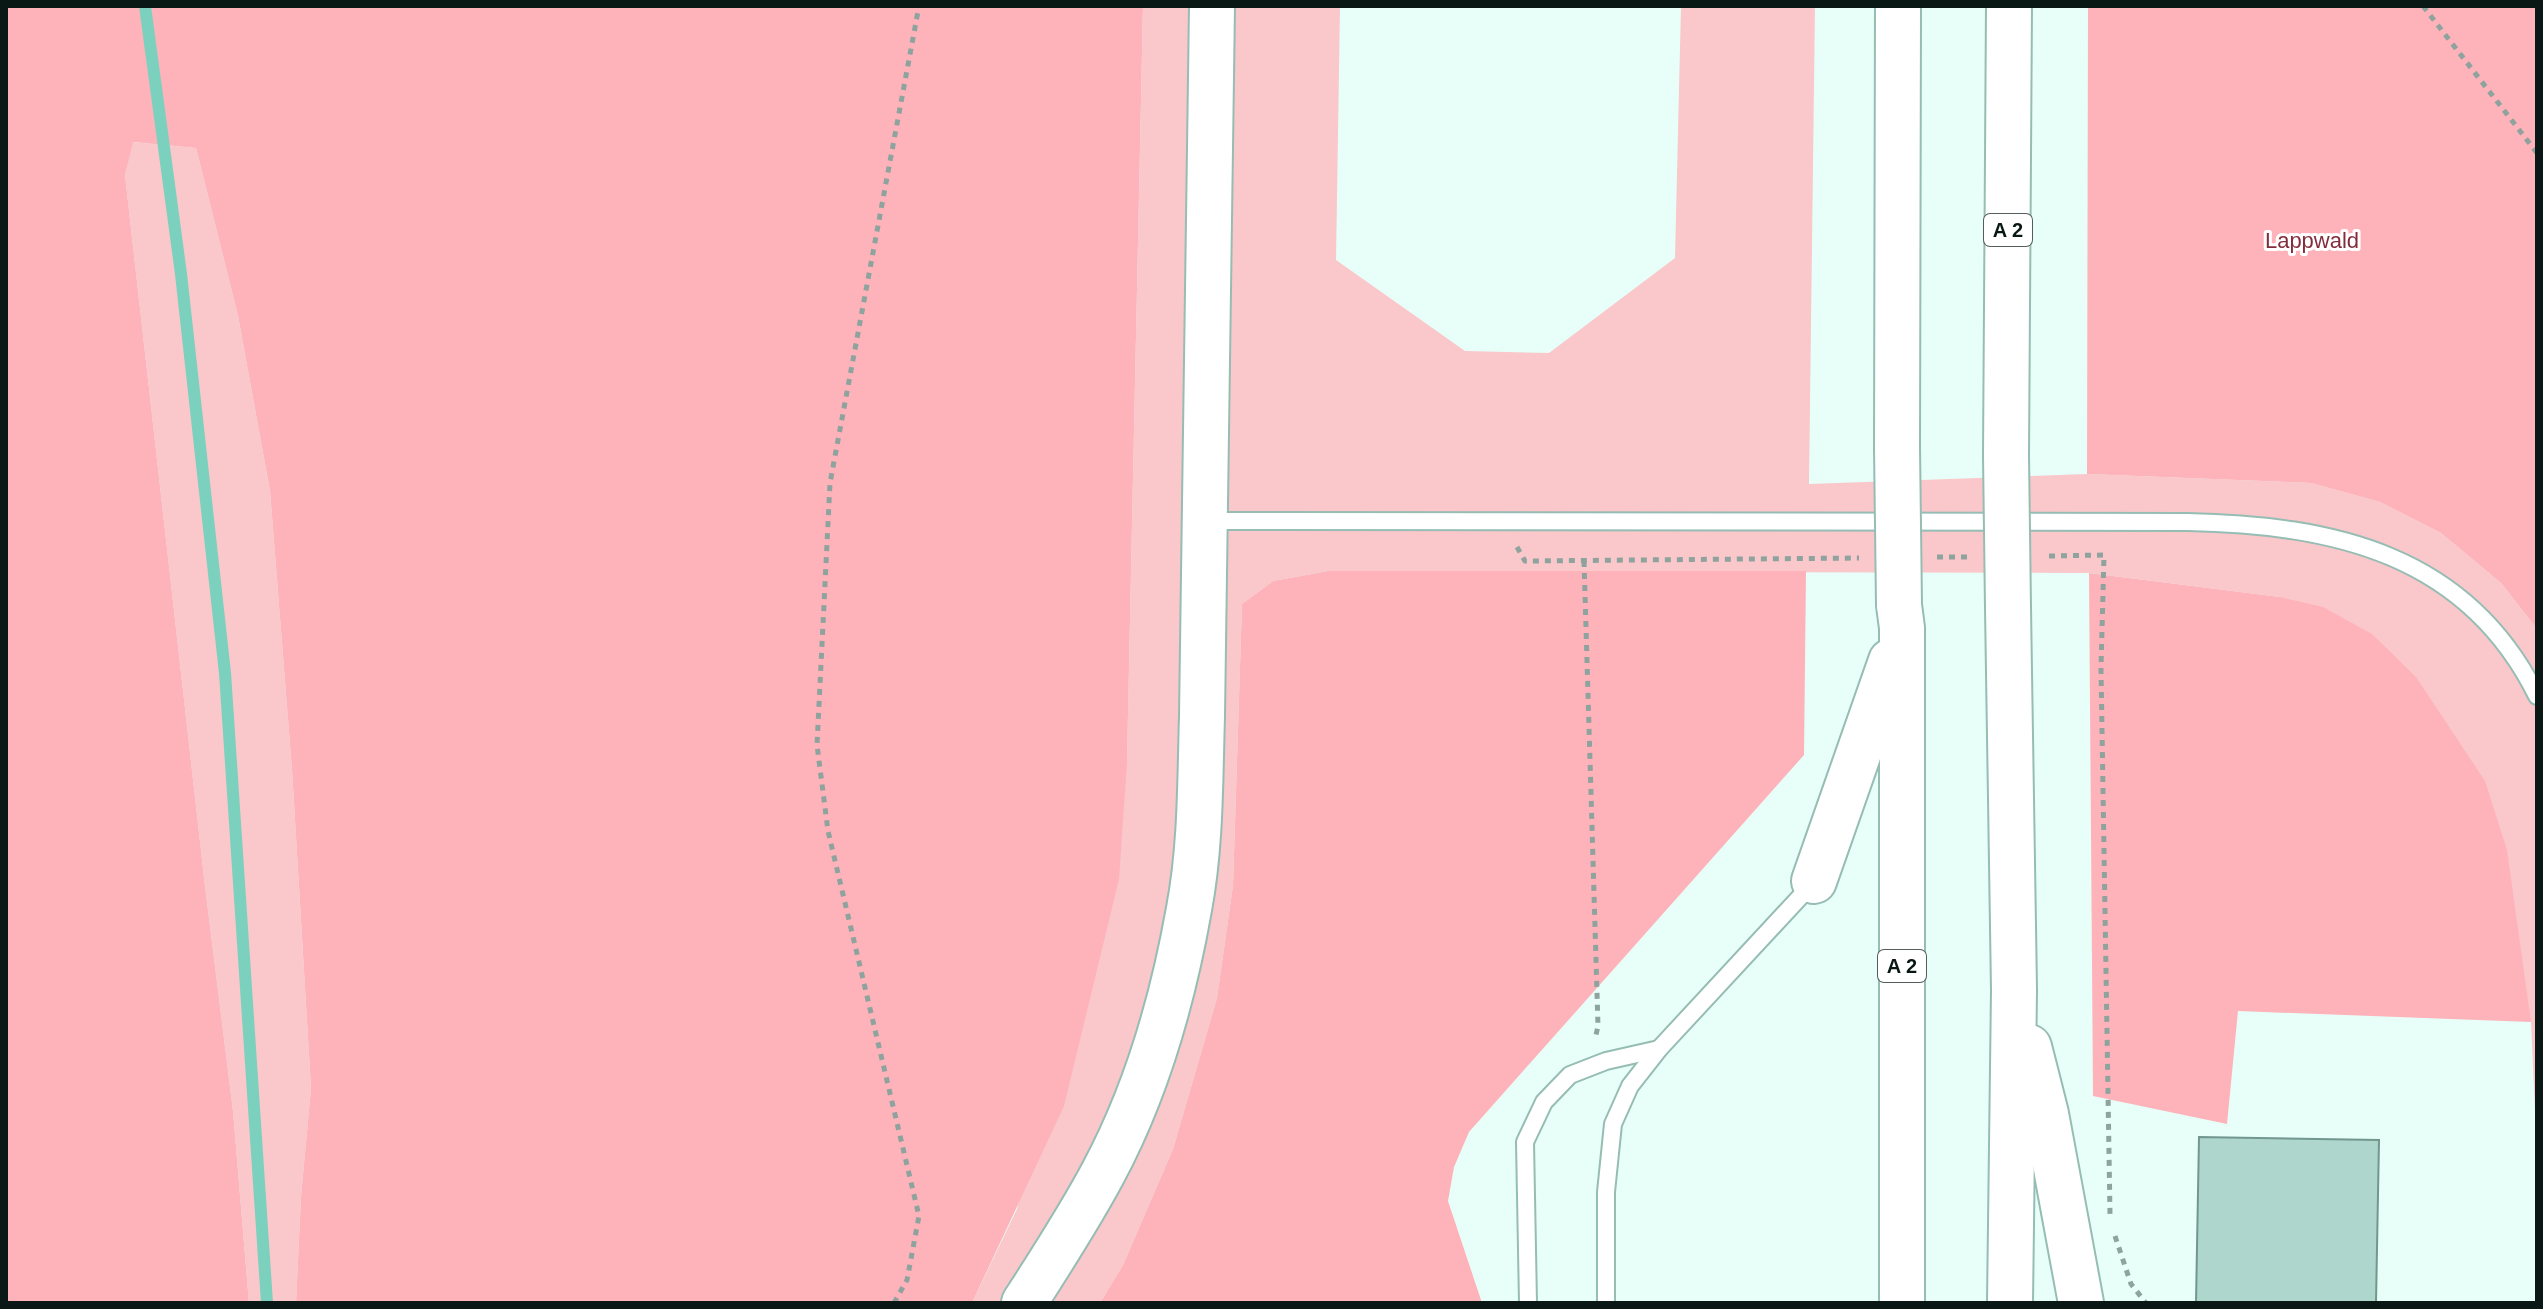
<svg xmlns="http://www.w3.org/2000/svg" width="2543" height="1309" viewBox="0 0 2543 1309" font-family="Helvetica,sans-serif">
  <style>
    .green { fill: #fac7cb }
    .forest { fill: #feb3ba }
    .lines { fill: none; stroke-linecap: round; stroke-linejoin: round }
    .stream { stroke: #7bd1be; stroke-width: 12 }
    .building { fill: #aed6cc; stroke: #71978e; stroke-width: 2 }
    .lane-casing { stroke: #96bdb3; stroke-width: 20 }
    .highway-casing { stroke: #96bdb3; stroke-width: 48 }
    .path { stroke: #8fa39e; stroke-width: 5; stroke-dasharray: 6 6; stroke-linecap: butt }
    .lane { stroke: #fff; stroke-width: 16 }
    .highway { stroke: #fff; stroke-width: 44 }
    .highway-bridge-casing { stroke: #96bdb3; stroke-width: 48; stroke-linecap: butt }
    .highway-bridge { stroke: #fff; stroke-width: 44 }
    .labels { text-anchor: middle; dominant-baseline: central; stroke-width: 6; stroke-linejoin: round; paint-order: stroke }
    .shield { fill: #fff; stroke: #535d5b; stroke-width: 2 }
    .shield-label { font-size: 20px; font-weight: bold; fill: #091815 }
    .park-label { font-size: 22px; fill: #832d3c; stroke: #fff }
  </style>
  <rect width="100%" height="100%" fill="#e7fff8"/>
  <g class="green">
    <polygon points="1143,6 1340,6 1336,260 1465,351 1549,353 1675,258 1681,6 1815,6 1809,484 2087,474 2311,483 2380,502 2441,533 2501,583 2537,629 2537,1154 2531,1022 2280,597 2089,573 1328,571 1273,581 1242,604 1233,885 1217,998 1173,1149 1123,1265 1100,1303 972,1303 1017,1209 1127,762"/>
    <polygon points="132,142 196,148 238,316 270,491 292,770 311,1088 301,1196 296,1303 249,1303 233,1111 205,886 125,175"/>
  </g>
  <g class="forest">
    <polygon points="6,6 1143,6 1127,762 1119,879 1064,1106 972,1303 296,1303 301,1196 311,1088 292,770 270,491 238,316 196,148 133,142 125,175 205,886 233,1111 249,1303 6,1303"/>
    <polygon points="2088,6 2537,6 2537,629 2501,583 2441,533 2380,502 2311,483 2087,474"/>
    <polygon points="1328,571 1806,571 1804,755 1469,1132 1454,1167 1448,1201 1482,1303 1100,1303 1123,1265 1173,1149 1217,998 1233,885 1242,604 1273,581"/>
    <polygon points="2089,573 2280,597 2323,607 2372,634 2416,677 2485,781 2507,850 2531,1022 2238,1011 2227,1124 2093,1096"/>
  </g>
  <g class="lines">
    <polyline class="stream" points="145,6 181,274 225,673 267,1303"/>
  </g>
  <polygon class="building" points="2199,1137 2379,1140 2376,1303 2196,1303"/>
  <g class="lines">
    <defs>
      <g id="lane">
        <path d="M 1206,521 L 2188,522 C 2333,525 2467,554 2537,696"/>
        <polyline points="1528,1303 1525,1142 1544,1102 1570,1075 1606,1061 1659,1049"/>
        <polyline points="1606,1303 1606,1192 1613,1124 1630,1086 1659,1049 1813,883"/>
      </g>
      <g id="highway">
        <polyline points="1897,447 1898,6"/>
        <polyline points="2006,455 2009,6"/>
        <polyline points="1899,605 1902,628 1902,1303"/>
        <polyline points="2008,608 2014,990 2010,1303"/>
        <polyline points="1814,881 1891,661"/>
        <polyline points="2029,1047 2046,1114 2081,1303"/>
        <path d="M 1024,1303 C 1051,1261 1079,1218 1103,1173 C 1146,1093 1173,999 1189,909 C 1201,846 1200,780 1202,716 L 1212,6"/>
      </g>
    </defs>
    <use href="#lane" class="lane-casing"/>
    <use href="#highway" class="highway-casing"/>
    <g class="path">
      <polyline points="2423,6 2537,153"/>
      <polyline points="1517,547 1525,561 1859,558"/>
      <polyline points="2049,556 2104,555 2101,668 2110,1214"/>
      <polyline points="1937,557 1967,557"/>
      <polyline points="1584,561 1598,1026 1596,1035"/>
      <polyline points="2115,1236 2131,1284 2146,1303"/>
      <polyline points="894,1303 907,1280 919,1216 828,831 817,745 830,483 919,6"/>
    </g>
    <use href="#lane" class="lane"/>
    <use href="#highway" class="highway"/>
    <defs>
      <g id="highway-bridge">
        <polyline points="1897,447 1899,605"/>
        <polyline points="2006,455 2008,608"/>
      </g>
    </defs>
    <use href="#highway-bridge" class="highway-bridge-casing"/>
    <use href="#highway-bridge" class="highway-bridge"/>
  </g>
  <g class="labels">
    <g class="shield">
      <rect x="1984" y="214" width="48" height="32" rx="6"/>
      <rect x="1878" y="950" width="48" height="32" rx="6"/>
    </g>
    <g class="shield-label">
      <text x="2008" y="230">A 2</text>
      <text x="1902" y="966">A 2</text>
    </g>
    <g class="park-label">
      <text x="2312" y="240">Lappwald</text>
    </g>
  </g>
  <rect width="2543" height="1309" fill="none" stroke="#091815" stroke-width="16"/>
</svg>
